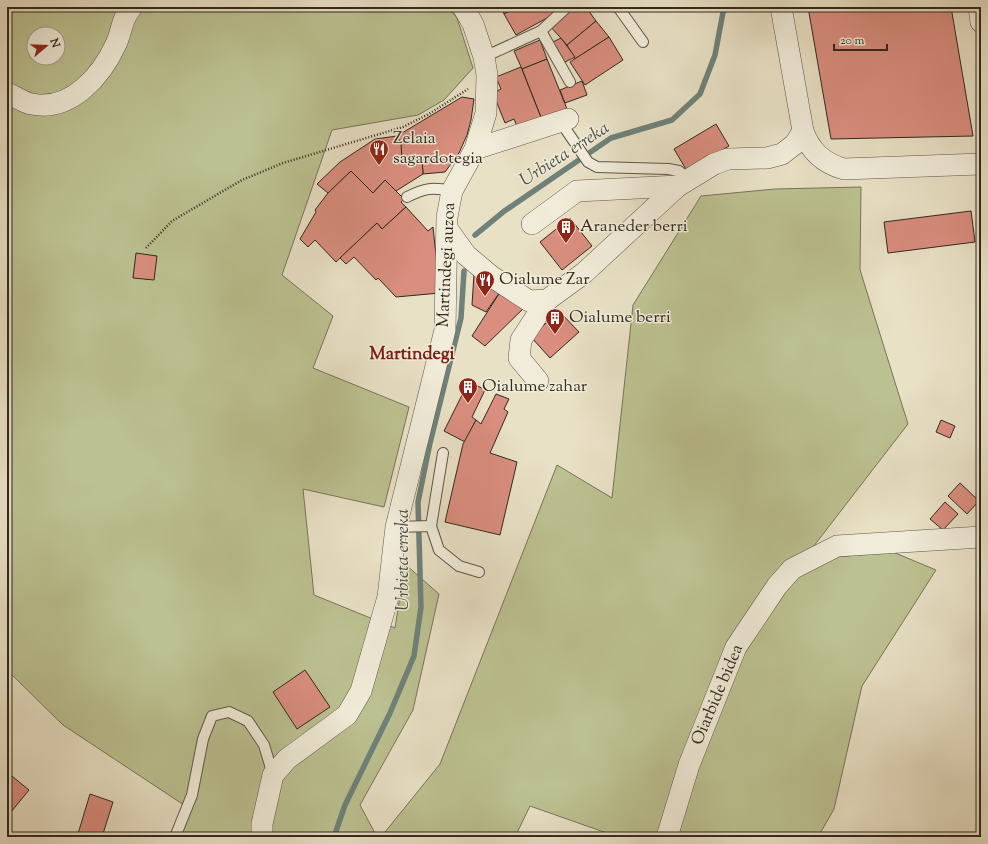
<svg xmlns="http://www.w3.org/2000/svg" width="988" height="844" viewBox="0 0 988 844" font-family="'Sorts Mill Goudy',serif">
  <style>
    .green { fill: #bcc191; stroke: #767558; fill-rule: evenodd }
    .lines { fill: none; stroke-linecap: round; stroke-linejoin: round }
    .stream { stroke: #6e827b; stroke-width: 5.5 }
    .building { fill: #da8e7f; stroke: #31291f }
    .service-casing { stroke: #5f5749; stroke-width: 12 }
    .minor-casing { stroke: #5f5749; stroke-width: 22 }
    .path { stroke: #31291f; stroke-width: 2.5; stroke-dasharray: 1 2; stroke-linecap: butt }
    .service { stroke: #f1ecda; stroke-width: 10 }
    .minor { stroke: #f1ecda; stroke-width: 21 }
    .labels { text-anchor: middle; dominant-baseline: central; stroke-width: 3; stroke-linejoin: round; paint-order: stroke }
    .poi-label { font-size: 17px; fill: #31291f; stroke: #f1ecda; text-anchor: start }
    .street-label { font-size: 17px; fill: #31291f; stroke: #f1ecda }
    .water-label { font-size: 18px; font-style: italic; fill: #4a4e45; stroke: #f1ecda }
    .neighbourhood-label { font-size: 18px; font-weight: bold; fill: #7a1f14; stroke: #f1ecda }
  </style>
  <rect width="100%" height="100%" fill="#e9e1c6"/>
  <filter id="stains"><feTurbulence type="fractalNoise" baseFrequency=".005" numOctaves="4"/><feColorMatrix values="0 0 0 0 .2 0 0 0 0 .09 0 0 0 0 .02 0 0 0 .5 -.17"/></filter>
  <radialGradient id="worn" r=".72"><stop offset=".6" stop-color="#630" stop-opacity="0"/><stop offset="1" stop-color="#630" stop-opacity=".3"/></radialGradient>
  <g class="green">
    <path d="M 7,7 L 448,7 L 457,18 L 473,68 L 444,100 L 418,115 L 332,130 L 282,275 L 333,316 L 313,368 L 409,407 L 384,507 L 303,489 L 314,595 L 395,628 L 405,564 L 439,594 L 413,710 L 360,805 L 377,837 L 181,837 L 187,807 L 63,725 L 7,670 ZM 34,34 L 58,34 L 58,58 L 34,58 Z"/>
    <polygon points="861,187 860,270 908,424 813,547 834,557 893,552 936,570 862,686 834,809 818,837 618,837 530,806 515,837 381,837 440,764 557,465 612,498 633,305 701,196 775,189"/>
  </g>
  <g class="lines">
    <g class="stream">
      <polyline points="475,235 503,212 611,138 672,120 700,94 715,55 724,7"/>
      <polyline points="334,837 345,805 390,713 414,656 421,607 418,502 430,443 461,318 464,271"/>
    </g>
  </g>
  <g class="building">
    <polygon points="501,7 517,7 504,14"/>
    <polygon points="517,7 553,7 556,13 516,35 504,14"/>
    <polygon points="572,7 586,7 596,21 567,45 550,26"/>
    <polygon points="808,7 951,7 973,136 831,139"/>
    <polygon points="596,21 609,37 575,59 567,45"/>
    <polygon points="609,37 623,60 585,85 570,62"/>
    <polygon points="561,38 575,57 561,64 553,42"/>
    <polygon points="540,40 547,59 522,69 514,51"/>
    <polygon points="547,59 569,114 544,125 522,69"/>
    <polygon points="521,67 544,125 520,134 514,119 505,123 493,93 501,89 496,77"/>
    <polygon points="582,81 587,95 565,103 560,90"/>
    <polygon points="462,97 474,99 471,120 467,135 459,153 445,172 423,174 422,159 402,159 401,144 397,136"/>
    <polygon points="716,124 729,146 687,171 674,149"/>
    <polygon points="397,136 401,144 402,159 422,159 423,174 396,191 385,180 373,193 351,171 328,193 317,184 340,162 375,139"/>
    <polygon points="351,171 373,193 385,180 404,199 401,202 406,207 382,229 377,223 336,262 315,240 308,247 300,239 316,212 315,210 328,193"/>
    <polygon points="406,207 428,231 433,227 440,293 396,297 378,278 376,280 354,257 346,264 340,258 377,223 382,229"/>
    <polygon points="971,211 975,242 888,253 884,222"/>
    <polygon points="570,218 592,246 562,270 540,242"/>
    <polygon points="136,253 157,256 154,280 133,278"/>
    <polygon points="474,274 502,289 486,312 472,305"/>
    <polygon points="502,289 527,305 485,346 472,336"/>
    <polygon points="559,311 579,332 550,358 531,337"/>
    <polygon points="469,381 485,390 472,417 476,420 465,442 444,431"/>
    <polygon points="496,394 509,399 504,409 508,412 490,453 517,462 500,535 445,522 463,444 476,420 481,424"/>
    <polygon points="941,420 955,426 950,438 936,432"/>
    <polygon points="960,483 979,501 967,514 948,496"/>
    <polygon points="945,502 958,514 943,530 930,519"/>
    <polygon points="305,670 330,707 297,729 273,692"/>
    <polygon points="7,772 29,790 7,817"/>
    <polygon points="90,794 113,802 102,837 77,837"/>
  </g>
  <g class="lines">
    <defs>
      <g id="service">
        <polyline points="618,7 643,42"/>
        <polyline points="541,31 567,7"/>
        <polyline points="484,57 541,31 570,82"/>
        <polyline points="560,121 588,162 597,167 668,169 679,171 688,180"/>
        <path d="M 407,197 C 425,188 432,187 452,191"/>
        <polyline points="431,526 443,453"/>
        <polyline points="396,527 431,526 439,550 459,566 479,572"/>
        <polyline points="175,837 192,795 203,739 212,716 229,712 248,721 264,745 273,775"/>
      </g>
      <g id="minor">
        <path d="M 781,7 L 803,131 C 810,151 823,163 844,169 L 981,164"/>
        <polyline points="979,7 981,22"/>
        <path d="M 7,93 C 15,96 24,103 32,104 C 71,112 102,75 116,44 C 122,31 122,17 132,7"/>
        <polyline points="475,149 568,119"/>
        <polyline points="532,224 577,191 678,186"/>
        <polyline points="448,230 466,255 491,276 529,301 547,300 584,273 678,186 714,164 728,159 767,158 782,154 795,144 803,131"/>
        <polyline points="538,381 519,358 521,340 547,300"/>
        <polyline points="262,837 262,824 273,775 287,759 347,715 361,691 388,597 396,527 445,330 447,217 452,191 475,149 486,113 487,75 484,57 473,24 463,7"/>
        <polyline points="667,837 689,765 736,647 777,586 792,569 837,546 981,537"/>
      </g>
    </defs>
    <use href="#service" class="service-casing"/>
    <use href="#minor" class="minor-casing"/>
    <polyline class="path" points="146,248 172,221 242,180 283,163 403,127 429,114 468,89"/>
    <use href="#service" class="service"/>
    <use href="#minor" class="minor"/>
  </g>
  <defs>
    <symbol id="restaurant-pin" viewBox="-11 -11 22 30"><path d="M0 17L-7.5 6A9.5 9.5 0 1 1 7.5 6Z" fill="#8f2418" stroke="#f1ecda"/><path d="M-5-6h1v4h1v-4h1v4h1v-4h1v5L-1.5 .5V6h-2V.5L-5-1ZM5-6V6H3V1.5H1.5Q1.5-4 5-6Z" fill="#fff"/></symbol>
    <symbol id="building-pin" viewBox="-11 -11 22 30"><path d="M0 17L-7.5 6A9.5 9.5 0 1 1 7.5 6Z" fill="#8f2418" stroke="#f1ecda"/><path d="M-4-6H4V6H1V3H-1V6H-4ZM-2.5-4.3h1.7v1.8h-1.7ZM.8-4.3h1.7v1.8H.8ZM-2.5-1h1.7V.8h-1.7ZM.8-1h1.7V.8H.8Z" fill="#fff"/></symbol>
  </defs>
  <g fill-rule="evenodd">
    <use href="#restaurant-pin" x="368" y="138" width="22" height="30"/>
    <use href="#building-pin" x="555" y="216" width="22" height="30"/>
    <use href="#restaurant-pin" x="474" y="269" width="22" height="30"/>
    <use href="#building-pin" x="544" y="307" width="22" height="30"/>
    <use href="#building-pin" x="457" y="376" width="22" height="30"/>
  </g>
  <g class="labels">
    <g class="poi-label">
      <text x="393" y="139">Zelaia<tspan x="393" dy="20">sagardotegia</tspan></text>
      <text x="580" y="227">Araneder berri</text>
      <text x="499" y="280">Oialume Zar</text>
      <text x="569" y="318">Oialume berri</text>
      <text x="482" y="387">Oialume zahar</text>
    </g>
    <g class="street-label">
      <text transform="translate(447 265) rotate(-87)">Martindegi auzoa</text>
      <text transform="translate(718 695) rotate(-67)">Oiarbide bidea</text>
    </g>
    <g class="water-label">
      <text transform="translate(565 155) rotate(-33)">Urbieta erreka</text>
      <text transform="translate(404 560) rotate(-90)">Urbieta erreka</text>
    </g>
    <g class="neighbourhood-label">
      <text x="412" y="355">Martindegi</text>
    </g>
  </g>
  <rect width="988" height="844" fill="none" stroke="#e9e1c6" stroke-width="24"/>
  <rect x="8" y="8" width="972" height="828" fill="none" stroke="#31291f" stroke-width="2"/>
  <rect x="12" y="12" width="964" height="820" fill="none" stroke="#31291f"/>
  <g transform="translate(46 46) rotate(71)"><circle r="19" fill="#f1ecda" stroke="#a49e8f"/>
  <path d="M0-3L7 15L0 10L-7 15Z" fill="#8f2418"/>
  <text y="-6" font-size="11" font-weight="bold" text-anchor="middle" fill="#31291f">N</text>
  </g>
  <path d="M834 44v6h53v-6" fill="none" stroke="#31291f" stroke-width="2"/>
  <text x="840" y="44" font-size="12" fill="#31291f" stroke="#f1ecda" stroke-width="3" paint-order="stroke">20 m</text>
  <rect width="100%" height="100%" filter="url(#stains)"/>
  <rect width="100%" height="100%" fill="url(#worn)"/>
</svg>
